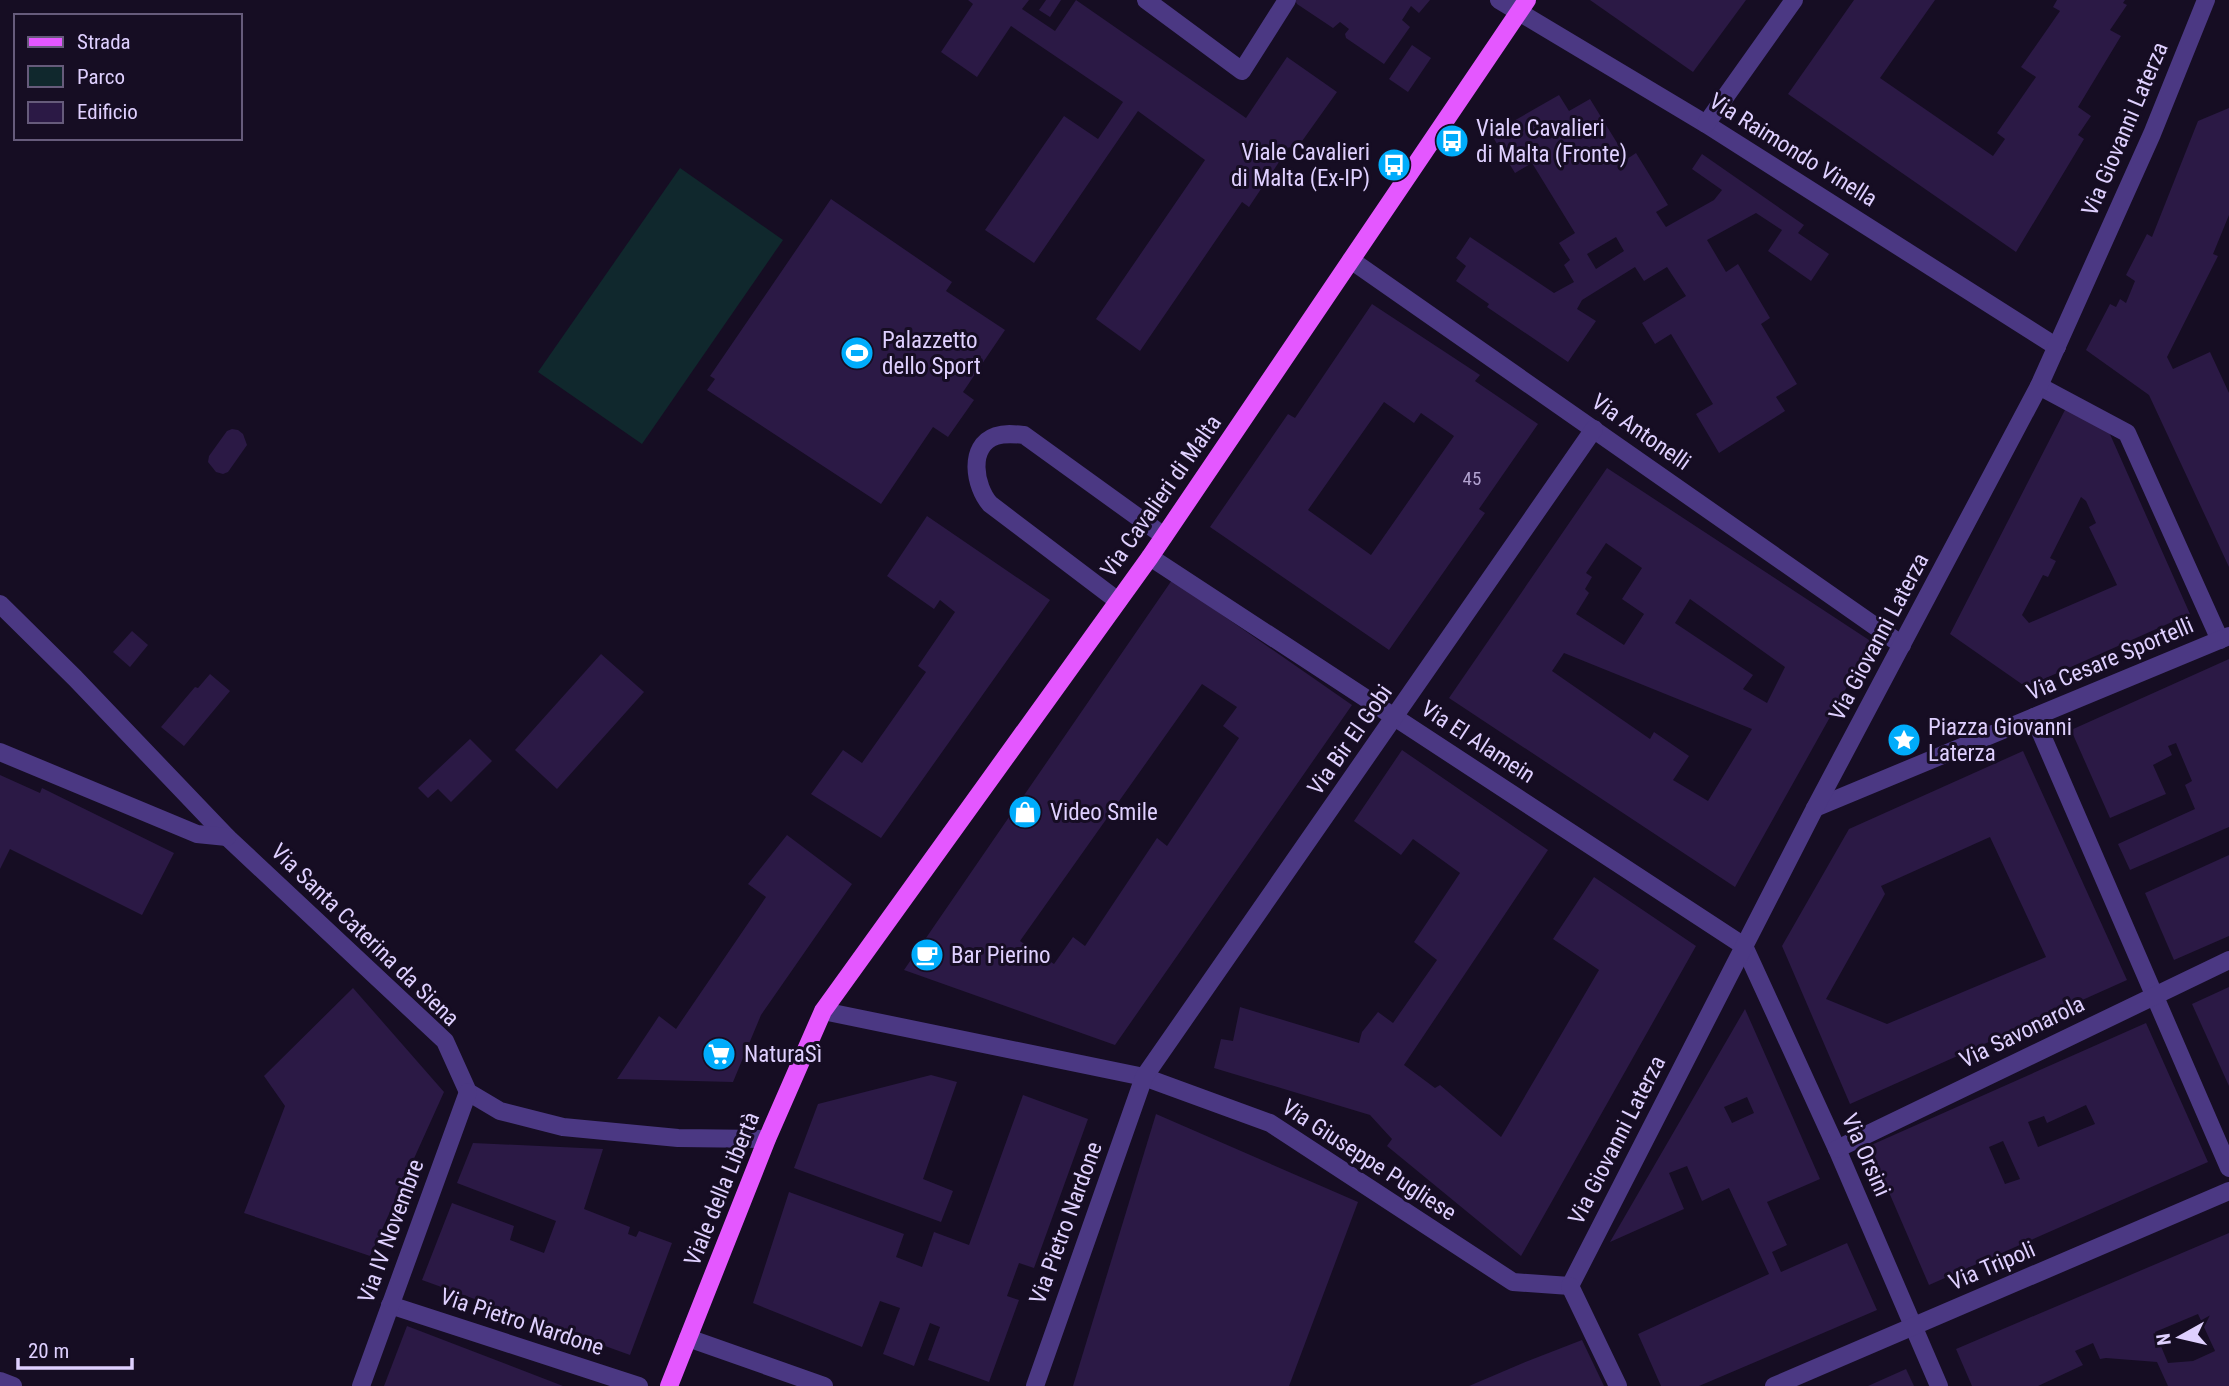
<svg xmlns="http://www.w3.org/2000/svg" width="2229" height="1386" viewBox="0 0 2229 1386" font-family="'Roboto Condensed',sans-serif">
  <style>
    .green { fill: #10282d }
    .building { fill: #2b1945; fill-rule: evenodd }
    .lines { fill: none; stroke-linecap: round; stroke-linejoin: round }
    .minor { stroke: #4b3883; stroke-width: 18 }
    .primary { stroke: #e457ff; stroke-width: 18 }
    .labels { text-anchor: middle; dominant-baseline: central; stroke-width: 6; stroke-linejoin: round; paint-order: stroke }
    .number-label { font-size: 19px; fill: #b2a2d0 }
    .poi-label { font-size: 23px; fill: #dfd0ff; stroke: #160d23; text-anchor: start }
    .street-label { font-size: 23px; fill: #dfd0ff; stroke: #160d23 }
  </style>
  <rect width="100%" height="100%" fill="#160d23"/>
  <polygon class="green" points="680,168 783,240 642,444 538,372"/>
  <g class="building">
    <polygon points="968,0 1029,0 1022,9 1055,31 1076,0 1246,118 1287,57 1337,92 1295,151 1289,147 1249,207 1242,202 1140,351 1096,319 1205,160 1138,111 1034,263 985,230 1064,116 1098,139 1123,102 1011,26 977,77 941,52 973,4"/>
    <polygon points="1046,0 1061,0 1050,17 1039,10"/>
    <polygon points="1295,0 1430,0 1419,13 1411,6 1402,20 1410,27 1384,64 1346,38 1345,34 1349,29 1340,22 1333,28 1297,4"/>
    <polygon points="1590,0 1746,0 1693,72"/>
    <polygon points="1854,0 1935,0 1880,78 1993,156 2005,139 1997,133 2036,77 2021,67 2060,11 2053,7 2057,0 2125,0 2123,3 2127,5 2110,30 2121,36 2078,107 2091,116 2078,135 2084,139 2016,252 1788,94"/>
    <polygon points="1412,45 1431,58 1408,92 1389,79"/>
    <path d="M 1559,95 L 1569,111 L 1590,99 L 1627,159 L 1636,153 L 1668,205 L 1656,212 L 1666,227 L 1714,200 L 1722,190 L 1692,169 L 1702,154 L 1804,225 L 1798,233 L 1829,254 L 1811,281 L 1768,251 L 1782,230 L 1756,213 L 1707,240 L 1726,272 L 1738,264 L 1770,318 L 1761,324 L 1797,384 L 1776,397 L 1785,411 L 1719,453 L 1696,414 L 1713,404 L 1671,334 L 1655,344 L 1642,323 L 1686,296 L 1667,267 L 1644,281 L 1635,267 L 1582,300 L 1577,309 L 1596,321 L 1568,362 L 1487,307 L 1489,304 L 1456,281 L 1466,266 L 1456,258 L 1470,237 L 1554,293 L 1574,282 L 1564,265 L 1570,260 L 1559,243 L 1575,233 L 1532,163 L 1515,173 L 1491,134 ZM 1616,237 L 1624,251 L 1596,269 L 1587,254 Z"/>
    <polygon points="2229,108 2229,215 2213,254 2218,256 2167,357 2173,369 2210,352 2229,393 2229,567 2149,395 2086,350 2110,304 2116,307 2120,299 2126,303 2135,281 2126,275 2147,234 2152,237 2198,121"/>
    <polygon points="831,199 952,282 946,291 1005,330 963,392 974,400 948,437 933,427 881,504 707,390 715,379 710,376"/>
    <path d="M 1372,304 L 1480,375 L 1475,381 L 1538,424 L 1479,509 L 1485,513 L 1389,650 L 1210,527 L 1288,414 L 1295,418 ZM 1384,402 L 1414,423 L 1421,413 L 1454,436 L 1371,555 L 1308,510 Z"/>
    <path d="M 2066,408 L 2109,432 L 2190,614 L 2026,687 L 1950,634 ZM 2081,497 L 2086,501 L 2096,523 L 2089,527 L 2117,585 L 2029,623 L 2022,615 L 2043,575 L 2048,577 L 2056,561 L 2050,558 Z"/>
    <polygon points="232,429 238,430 243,434 247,445 228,472 223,474 216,472 208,462 209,456 227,431"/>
    <path d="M 1607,468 L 1872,642 L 1735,887 L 1449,698 ZM 1606,543 L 1642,568 L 1622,599 L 1644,614 L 1624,645 L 1576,614 L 1589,593 L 1585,589 L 1592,577 L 1586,573 ZM 1690,599 L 1785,667 L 1767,703 L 1743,689 L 1753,675 L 1675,623 ZM 1564,653 L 1752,729 L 1708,801 L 1673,780 L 1689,756 L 1654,732 L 1650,739 L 1552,671 Z"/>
    <polygon points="927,516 1050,600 881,838 811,794 843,750 862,763 926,672 918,666 955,612 940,600 934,609 887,576"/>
    <path d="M 1172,580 L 1352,705 L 1115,1045 L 904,970 ZM 1202,684 L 1237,707 L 1223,726 L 1239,738 L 1167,846 L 1157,838 L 1085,946 L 1073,937 L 1054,964 L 1020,941 Z"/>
    <polygon points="132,631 148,645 130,667 113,652"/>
    <polygon points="601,654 644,692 557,789 515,750"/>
    <polygon points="2229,659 2229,827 2130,870 2118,844 2195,809 2185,785 2192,781 2176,743 2168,746 2172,755 2153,765 2166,794 2110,818 2071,730"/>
    <polygon points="210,674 230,691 184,746 161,727 195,687 198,688"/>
    <polygon points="470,739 492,761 451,802 438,789 428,798 418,788"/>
    <polygon points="1402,750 1548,850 1404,1065 1435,1088 1440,1085 1501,1137 1599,970 1553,939 1594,877 1696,946 1521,1256 1387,1146 1392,1139 1370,1115 1214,1068 1221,1039 1233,1041 1240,1007 1359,1043 1362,1032 1378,1012 1393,1023 1437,960 1414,942 1460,873 1413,839 1401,855 1354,821"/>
    <path d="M 2023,751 L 2127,980 L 1850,1104 L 1782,946 L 1849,829 ZM 1990,837 L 2046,957 L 1887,1024 L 1826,999 L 1885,894 L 1881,886 Z"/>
    <polygon points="0,775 40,793 42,788 174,853 142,915 10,849 0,869"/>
    <polygon points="787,835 852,884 761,1015 733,1082 617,1079 659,1016 676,1029 766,897 748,884"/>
    <polygon points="2229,855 2229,936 2174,960 2145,893"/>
    <polygon points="2229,987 2229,1086 2192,1004"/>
    <polygon points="353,988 444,1092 370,1256 244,1213 285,1106 264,1076"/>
    <path d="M 1745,1009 L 1820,1179 L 1767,1202 L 1787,1245 L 1772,1252 L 1781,1272 L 1847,1243 L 1877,1310 L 1699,1386 L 1661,1386 L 1638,1334 L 1769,1274 L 1729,1188 L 1702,1201 L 1687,1166 L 1669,1173 L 1684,1209 L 1610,1242 ZM 1747,1097 L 1754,1113 L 1732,1123 L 1724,1107 Z"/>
    <path d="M 2146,1023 L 2208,1162 L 1929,1285 L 1869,1146 ZM 2086,1105 L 2095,1124 L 2038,1147 L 2028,1122 L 2044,1116 L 2047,1123 ZM 2003,1141 L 2020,1179 L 2005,1184 L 1989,1147 Z"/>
    <polygon points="931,1075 957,1082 923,1179 953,1191 941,1222 794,1168 818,1104"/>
    <polygon points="1023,1095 1088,1119 1034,1268 1019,1263 1007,1296 1019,1300 989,1382 928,1360 940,1327 930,1323 914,1366 883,1354 900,1308 880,1301 862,1347 753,1303 789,1192 904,1234 896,1257 922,1267 934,1232 969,1245"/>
    <polygon points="1156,1114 1358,1202 1289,1386 1073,1386"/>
    <polygon points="473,1143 603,1149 584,1209 630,1227 628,1234 636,1237 639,1231 672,1243 630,1355 422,1280 452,1203 514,1226 510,1240 544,1253 556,1221 457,1183"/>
    <path d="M 2229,1233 L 2229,1386 L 2168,1386 L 2157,1362 L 2106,1358 L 2100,1359 L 2093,1343 L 2075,1351 L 2083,1365 L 2038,1386 L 1972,1386 L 1956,1349 ZM 2198,1314 L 2215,1351 L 2193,1361 L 2168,1363 L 2155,1332 Z"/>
    <polygon points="407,1326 563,1386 384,1386"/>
    <polygon points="1582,1340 1604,1386 1469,1386 1523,1363"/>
    <polygon points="1906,1369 1914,1386 1868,1386"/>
  </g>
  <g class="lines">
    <g class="minor">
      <polyline points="1146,0 1242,71 1287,0"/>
      <polyline points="1499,0 1706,124 2057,347"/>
      <polyline points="1706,124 1794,0"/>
      <polyline points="1351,260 1902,645"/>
      <polyline points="2039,386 2127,433 2220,640"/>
      <polyline points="1150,557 1744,946 1837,1149 1939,1386"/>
      <path d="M 1118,601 L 990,504 C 975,487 967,446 996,436 C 1005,433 1014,434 1024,435 L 1164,536"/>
      <polyline points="0,604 75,678 227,837 445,1041 468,1092 500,1111 563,1127 678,1138 767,1139"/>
      <polyline points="2034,717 2229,1168"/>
      <polyline points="0,752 197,834 227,837"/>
      <polyline points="1815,808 2229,636"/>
      <polyline points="823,1011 1144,1077 1270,1123 1513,1282 1570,1286"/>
      <polyline points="1837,1149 2229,960"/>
      <polyline points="1570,1286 1815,808 2039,386 2152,134 2206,0"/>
      <polyline points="1570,1286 1618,1386"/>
      <polyline points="390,1305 639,1386"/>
      <polyline points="688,1338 824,1386"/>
      <polyline points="0,1381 13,1386"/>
      <polyline points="361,1386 468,1092"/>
      <polyline points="1035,1386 1144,1077 1594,429"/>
      <polyline points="1774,1386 2229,1191"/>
    </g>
    <polyline class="primary" points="669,1386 767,1139 823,1011 1150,557 1527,0"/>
  </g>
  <defs>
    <symbol id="bus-disc" viewBox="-11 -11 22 22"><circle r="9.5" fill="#00acfb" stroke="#160d23"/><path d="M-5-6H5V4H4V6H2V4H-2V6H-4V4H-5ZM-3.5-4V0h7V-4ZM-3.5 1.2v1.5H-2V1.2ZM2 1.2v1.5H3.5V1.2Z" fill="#fff"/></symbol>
    <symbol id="stadium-disc" viewBox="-11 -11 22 22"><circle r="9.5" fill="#00acfb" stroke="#160d23"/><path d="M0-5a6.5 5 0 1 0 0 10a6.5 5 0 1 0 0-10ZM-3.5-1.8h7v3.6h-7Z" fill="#fff"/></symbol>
    <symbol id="sight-disc" viewBox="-11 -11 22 22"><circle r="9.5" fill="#00acfb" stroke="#160d23"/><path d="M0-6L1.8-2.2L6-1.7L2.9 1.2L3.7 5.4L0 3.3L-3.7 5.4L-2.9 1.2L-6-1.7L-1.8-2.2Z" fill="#fff"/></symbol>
    <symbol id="shop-disc" viewBox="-11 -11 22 22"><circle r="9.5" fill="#00acfb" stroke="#160d23"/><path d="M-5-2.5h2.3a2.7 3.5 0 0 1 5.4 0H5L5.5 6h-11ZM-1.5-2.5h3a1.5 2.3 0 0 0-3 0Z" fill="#fff"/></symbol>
    <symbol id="cafe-disc" viewBox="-11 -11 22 22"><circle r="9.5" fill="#00acfb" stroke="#160d23"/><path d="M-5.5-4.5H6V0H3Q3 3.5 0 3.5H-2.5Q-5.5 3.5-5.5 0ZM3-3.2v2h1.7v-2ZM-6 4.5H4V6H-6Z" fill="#fff"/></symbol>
    <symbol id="supermarket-disc" viewBox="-11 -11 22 22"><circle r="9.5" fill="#00acfb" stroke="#160d23"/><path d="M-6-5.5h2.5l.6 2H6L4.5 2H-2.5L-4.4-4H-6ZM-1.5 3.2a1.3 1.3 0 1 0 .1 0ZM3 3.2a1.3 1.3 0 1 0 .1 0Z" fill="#fff"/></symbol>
  </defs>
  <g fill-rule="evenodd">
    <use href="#bus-disc" x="1433" y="122" width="38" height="38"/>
    <use href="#bus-disc" x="1375" y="146" width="38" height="38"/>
    <use href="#stadium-disc" x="838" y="334" width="38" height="38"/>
    <use href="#sight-disc" x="1885" y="721" width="38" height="38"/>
    <use href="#shop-disc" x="1006" y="793" width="38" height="38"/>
    <use href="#cafe-disc" x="908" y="936" width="38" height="38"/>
    <use href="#supermarket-disc" x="700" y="1035" width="38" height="38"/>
  </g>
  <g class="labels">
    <g class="number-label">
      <text x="1472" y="478">45</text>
    </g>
    <g class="poi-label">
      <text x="1476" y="128">Viale Cavalieri<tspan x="1476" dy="26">di Malta (Fronte)</tspan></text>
      <text x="1370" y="152" text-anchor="end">Viale Cavalieri<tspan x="1370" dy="26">di Malta (Ex-IP)</tspan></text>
      <text x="882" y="340">Palazzetto<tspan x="882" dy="26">dello Sport</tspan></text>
      <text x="1928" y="727">Piazza Giovanni<tspan x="1928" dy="26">Laterza</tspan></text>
      <text x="1050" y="812">Video Smile</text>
      <text x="951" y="955">Bar Pierino</text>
      <text x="744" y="1054">NaturaSì</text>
    </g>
    <g class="street-label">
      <text transform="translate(2125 129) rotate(-67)">Via Giovanni Laterza</text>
      <text transform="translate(1793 150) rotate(32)">Via Raimondo Vinella</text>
      <text transform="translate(1641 432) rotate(35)">Via Antonelli</text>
      <text transform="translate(1161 496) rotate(-55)">Via Cavalieri di Malta</text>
      <text transform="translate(1879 637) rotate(-62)">Via Giovanni Laterza</text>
      <text transform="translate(2110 659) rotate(-23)">Via Cesare Sportelli</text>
      <text transform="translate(1350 740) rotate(-55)">Via Bir El Gobi</text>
      <text transform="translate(1478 742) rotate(33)">Via El Alamein</text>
      <text transform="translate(365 935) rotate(44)">Via Santa Caterina da Siena</text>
      <text transform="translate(2022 1032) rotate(-26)">Via Savonarola</text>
      <text transform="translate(1617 1140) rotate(-63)">Via Giovanni Laterza</text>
      <text transform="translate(1866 1155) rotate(66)">Via Orsini</text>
      <text transform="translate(1369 1160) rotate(33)">Via Giuseppe Pugliese</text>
      <text transform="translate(722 1189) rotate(-68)">Viale della Libertà</text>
      <text transform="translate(1066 1223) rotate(-70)">Via Pietro Nardone</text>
      <text transform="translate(391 1231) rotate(-70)">Via IV Novembre</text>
      <text transform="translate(1992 1266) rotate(-23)">Via Tripoli</text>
      <text transform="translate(522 1322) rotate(18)">Via Pietro Nardone</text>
    </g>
  </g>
  <rect x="14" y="14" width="228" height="126" fill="#160d23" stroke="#665b7b" stroke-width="2"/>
  <rect x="28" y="37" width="35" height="10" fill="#e457ff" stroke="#665b7b" stroke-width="2"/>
  <text x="77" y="49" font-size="21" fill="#dfd0ff">Strada</text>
  <rect x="28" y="66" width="35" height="21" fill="#10282d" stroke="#665b7b" stroke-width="2"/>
  <text x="77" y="84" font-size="21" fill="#dfd0ff">Parco</text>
  <rect x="28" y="102" width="35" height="21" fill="#2b1945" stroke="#665b7b" stroke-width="2"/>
  <text x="77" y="119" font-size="21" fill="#dfd0ff">Edificio</text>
  <g transform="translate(2180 1337) rotate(262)" stroke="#160d23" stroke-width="5" paint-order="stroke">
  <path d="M0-5L12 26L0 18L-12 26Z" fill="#dfd0ff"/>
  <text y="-10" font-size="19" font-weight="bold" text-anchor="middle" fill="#dfd0ff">N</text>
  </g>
  <path d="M18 1358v10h114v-10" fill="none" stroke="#dfd0ff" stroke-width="3.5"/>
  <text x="28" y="1358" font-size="21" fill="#dfd0ff" stroke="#160d23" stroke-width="5" paint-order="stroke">20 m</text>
</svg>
